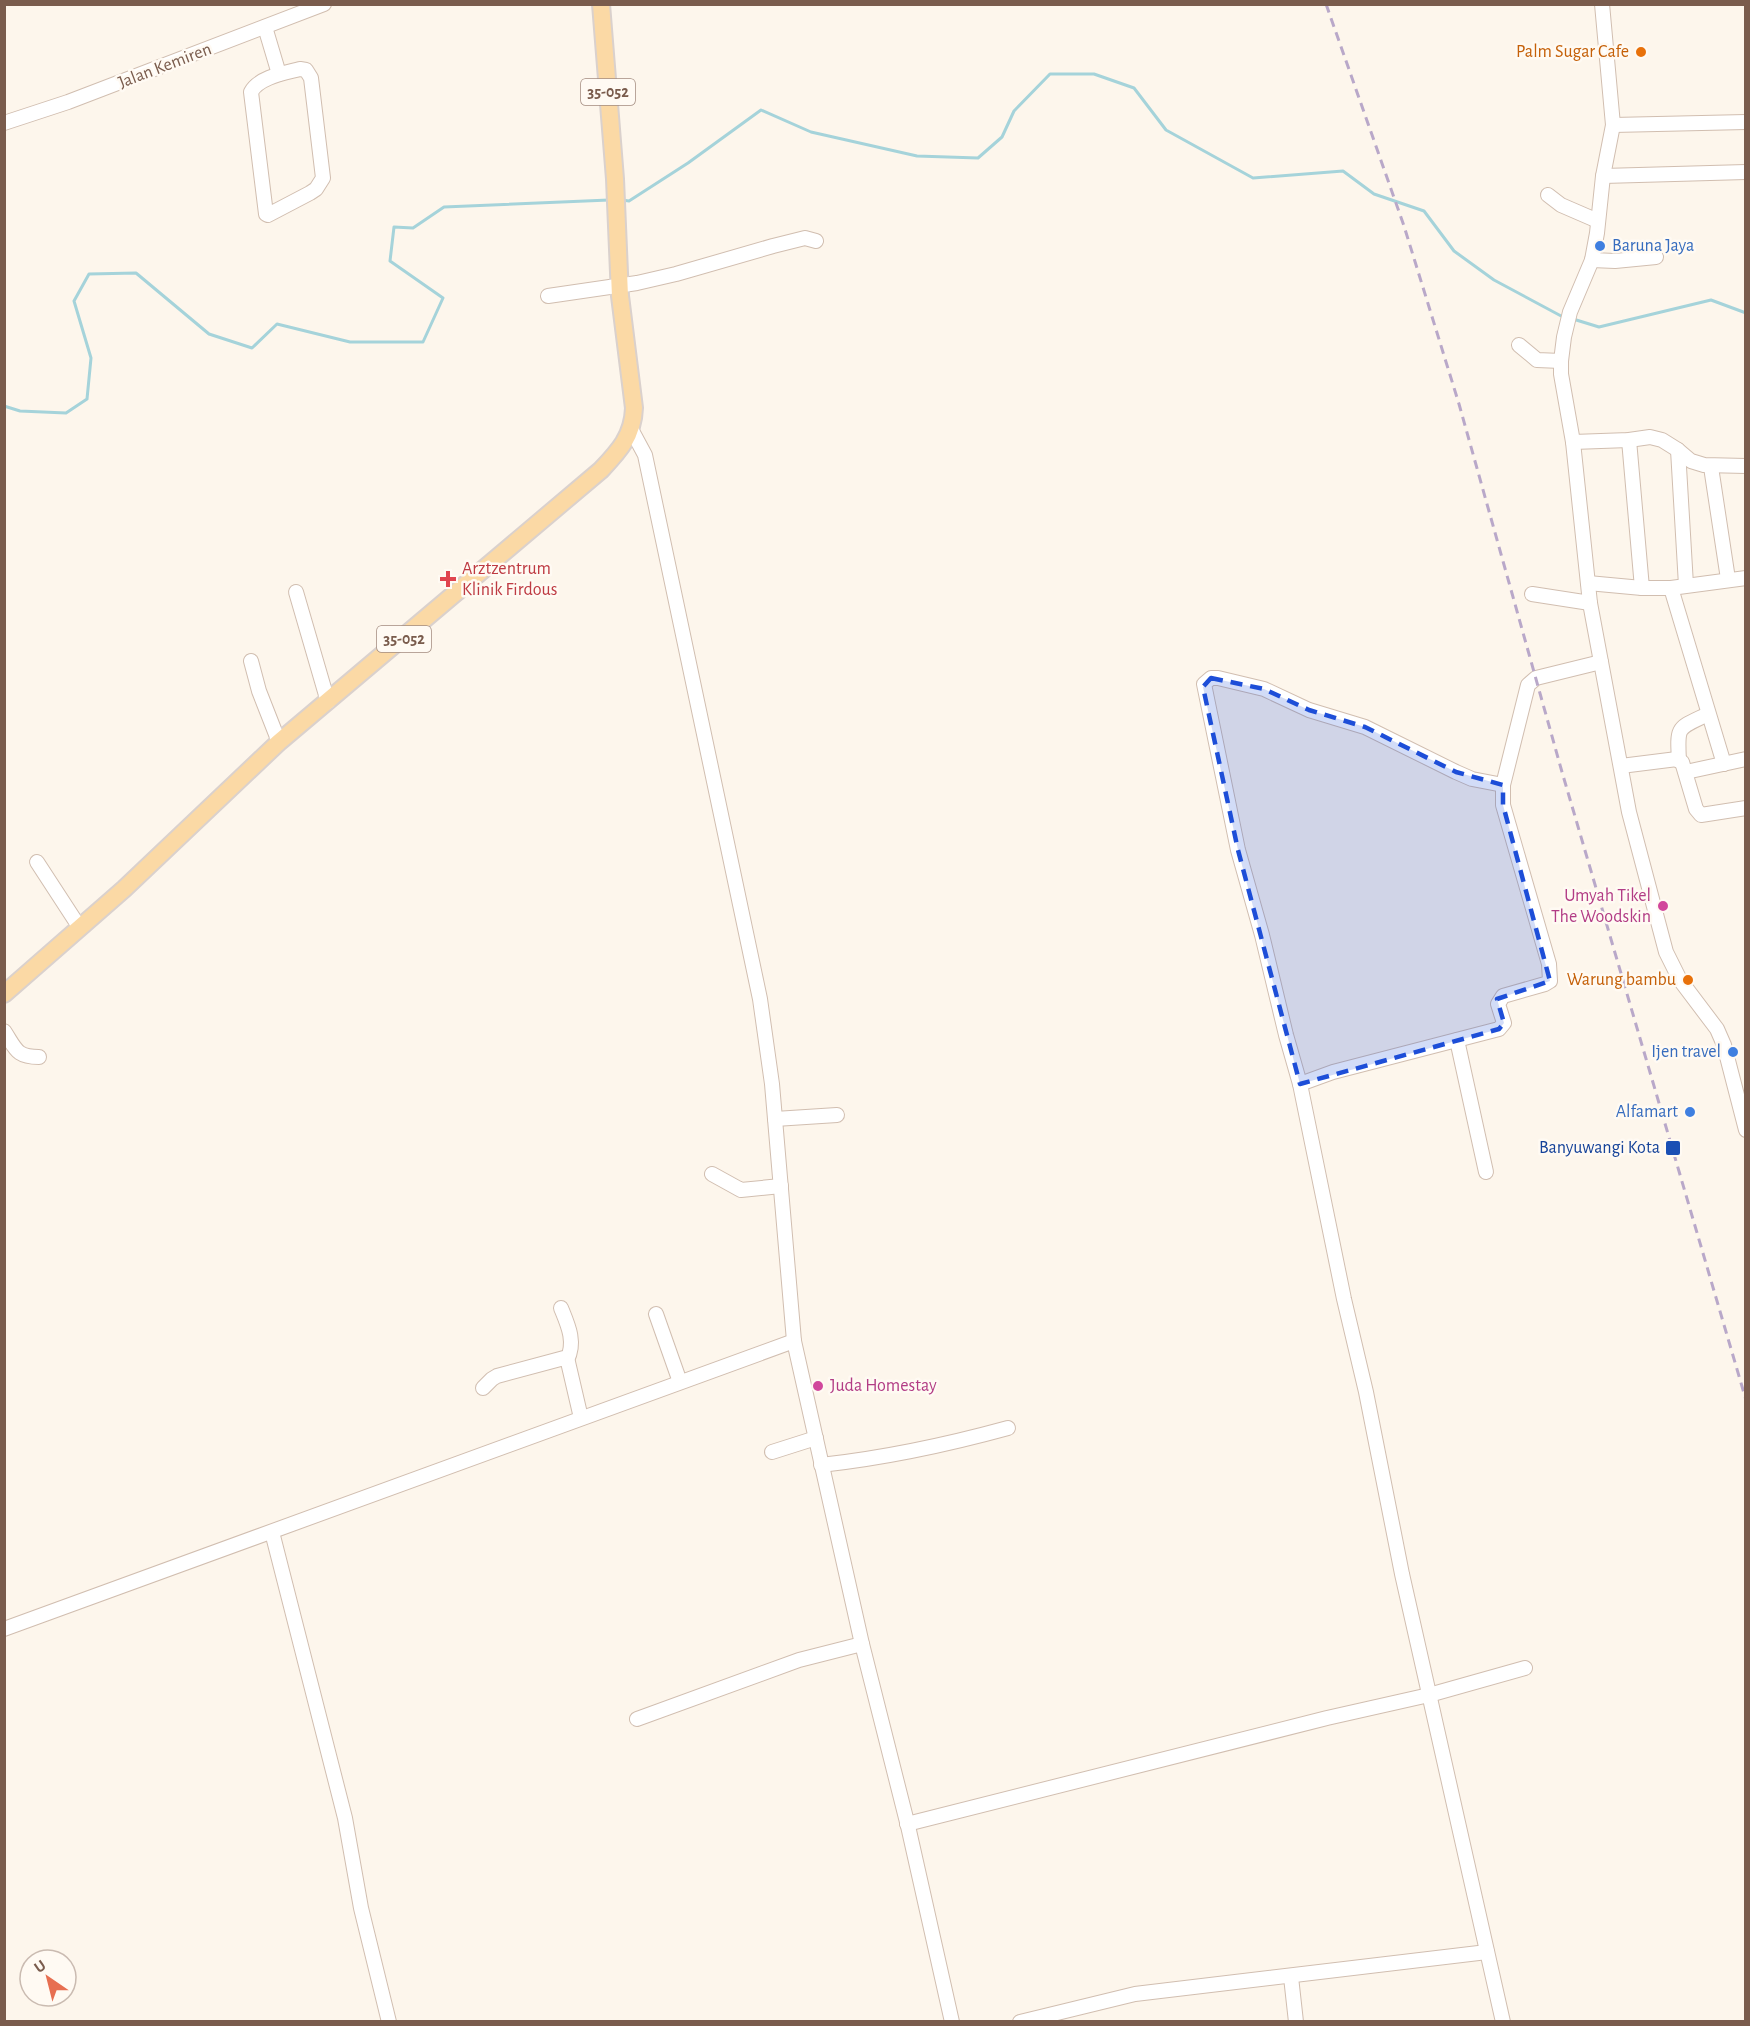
<svg xmlns="http://www.w3.org/2000/svg" width="1750" height="2026" viewBox="0 0 1750 2026" font-family="'Alegreya Sans',sans-serif">
  <style>
    .lines { fill: none; stroke-linecap: round; stroke-linejoin: round }
    .stream { stroke: #a5d3da; stroke-width: 3 }
    .minor-casing { stroke: #d1beb0; stroke-width: 16 }
    .major-casing { stroke: #dad1cd; stroke-width: 20 }
    .minor { stroke: #fff; stroke-width: 14 }
    .major { stroke: #fbd9a5; stroke-width: 16 }
    .rail { stroke: #b9a8c9; stroke-width: 3; stroke-dasharray: 9 6; stroke-linecap: butt }
    .marked { fill: #1d4ed8; fill-opacity: 0.2; stroke: #1d4ed8; stroke-width: 4.5; stroke-dasharray: 12 8; stroke-linejoin: round }
    .food-dot { fill: #e8710a; stroke: #fffaf3; stroke-width: 2 }
    .shop-dot { fill: #3f7fe0; stroke: #fffaf3; stroke-width: 2 }
    .health-dot { fill: #e0444e; stroke: #fffaf3; stroke-width: 2 }
    .hotel-dot { fill: #d1479c; stroke: #fffaf3; stroke-width: 2 }
    .transit-dot { fill: #1a4fb4; stroke: #fffaf3; stroke-width: 2 }
    .labels { text-anchor: middle; dominant-baseline: central; stroke-width: 5; stroke-linejoin: round; paint-order: stroke }
    .shield { fill: #fffaf3; stroke: #a28b7f; stroke-width: 1.5 }
    .shield-label { font-size: 16px; font-weight: bold; fill: #7a5c4d }
    .food-label { font-size: 18px; fill: #c56008; stroke: #fffaf3; text-anchor: end }
    .street-label { font-size: 18px; fill: #7a5c4d; stroke: #fffaf3 }
    .shop-label { font-size: 18px; fill: #366cbe; stroke: #fffaf3; text-anchor: end }
    .health-label { font-size: 18px; fill: #be3a42; stroke: #fffaf3; text-anchor: start }
    .hotel-label { font-size: 18px; fill: #b23c85; stroke: #fffaf3; text-anchor: end }
    .transit-label { font-size: 18px; fill: #164399; stroke: #fffaf3; text-anchor: end }
  </style>
  <rect width="100%" height="100%" fill="#fdf6ec"/>
  <g class="lines">
    <g class="stream">
      <polyline points="622,200 629,201 688,163 761,110 811,132 917,156 978,158 1002,137 1014,111 1050,74 1094,74 1134,88 1166,130 1253,178 1343,171 1374,194 1424,211 1454,251 1494,280 1563,317"/>
      <polyline points="1573,319 1599,327 1711,300 1746,313"/>
      <polyline points="4,406 20,411 66,413 87,399 91,358 74,301 89,274 136,273 209,334 252,348 277,324 350,342 423,342 443,298 390,261 394,227 413,228 444,207 609,200"/>
    </g>
    <defs>
      <g id="minor">
        <polyline points="1602,4 1613,125 1603,176 1597,233 1592,260 1570,312 1564,337 1561,361 1561,374 1573,442 1590,603 1629,812 1666,952 1680,980 1717,1029 1724,1045 1746,1130"/>
        <polyline points="265,27 279,74"/>
        <path d="M 300,69 L 306,70 L 311,78 L 323,178 L 316,189 L 310,193 L 268,215 L 266,214 L 251,92 C 259,77 285,73 300,69 Z"/>
        <polyline points="4,123 68,102 324,4"/>
        <polyline points="1613,125 1746,122"/>
        <polyline points="1603,176 1746,172"/>
        <polyline points="1548,195 1561,205 1598,221"/>
        <polyline points="1592,260 1615,261 1656,257"/>
        <polyline points="548,296 637,283 676,274 773,246 805,238 816,241"/>
        <polyline points="1519,345 1537,360 1561,361"/>
        <polyline points="631,429 645,455 760,999 772,1084 794,1341 862,1644 908,1826 952,2022"/>
        <polyline points="1629,440 1642,588"/>
        <polyline points="1573,442 1629,440 1650,437 1662,440 1678,450 1691,461 1704,465 1746,466"/>
        <polyline points="1678,450 1686,585"/>
        <polyline points="1711,467 1728,579"/>
        <polyline points="1588,583 1642,588 1671,588 1746,578"/>
        <polyline points="1671,588 1724,764"/>
        <polyline points="296,592 328,702"/>
        <polyline points="1532,594 1590,603"/>
        <polyline points="251,661 259,691 279,742"/>
        <path d="M 1679,761 C 1677,725 1677,729 1708,714"/>
        <polyline points="1621,766 1677,759 1682,762 1696,809 1701,815 1746,808"/>
        <polyline points="1686,772 1746,759"/>
        <polyline points="37,862 80,928"/>
        <path d="M 4,1031 C 16,1049 16,1057 39,1057"/>
        <polyline points="1457,1040 1486,1172"/>
        <polyline points="1300,1084 1333,1072 1499,1029 1504,1023 1498,1004 1503,996 1545,984 1550,981 1549,964 1503,805 1503,785 1528,685 1536,678 1601,662"/>
        <polyline points="775,1119 837,1115"/>
        <polyline points="712,1174 741,1190 781,1186"/>
        <path d="M 561,1308 C 568,1325 576,1342 567,1360"/>
        <polyline points="656,1314 680,1382"/>
        <polyline points="483,1388 492,1379 497,1376 564,1358 568,1362 581,1418"/>
        <polyline points="772,1452 816,1438"/>
        <path d="M 821,1465 C 885,1458 946,1445 1008,1428"/>
        <polyline points="272,1532 345,1818 361,1908 389,2022"/>
        <polyline points="4,1629 794,1341"/>
        <polyline points="637,1719 799,1660 862,1644"/>
        <polyline points="907,1824 1327,1718 1429,1695 1525,1668"/>
        <polyline points="1291,1977 1296,2022"/>
        <polyline points="1020,2022 1135,1994 1487,1952"/>
        <polyline points="1503,2022 1402,1574 1366,1392 1344,1299 1300,1084 1286,1035 1262,935 1238,850 1204,684 1211,678 1218,678 1264,689 1309,710 1365,727 1456,772 1472,779 1503,785"/>
      </g>
      <path id="major" d="M 4,994 L 124,889 L 279,742 L 601,470 C 619,451 633,436 634,408 L 620,296 L 615,179 L 601,4"/>
    </defs>
    <use href="#minor" class="minor-casing"/>
    <use href="#major" class="major-casing"/>
    <use href="#minor" class="minor"/>
    <use href="#major" class="major"/>
    <polyline class="rail" points="1326,4 1404,226 1459,404 1562,772 1746,1400"/>
  </g>
  <path class="marked" d="M 1211,678 L 1264,689 L 1309,710 L 1365,727 L 1456,772 L 1503,785 L 1503,805 L 1550,981 L 1497,999 L 1504,1023 L 1499,1029 L 1300,1084 L 1238,850 L 1203,687 Z"/>
  <g class="food-dot">
    <circle cx="1641" cy="52" r="6"/>
    <circle cx="1688" cy="980" r="6"/>
  </g>
  <g class="shop-dot">
    <circle cx="1600" cy="246" r="6"/>
    <circle cx="1733" cy="1052" r="6"/>
    <circle cx="1690" cy="1112" r="6"/>
  </g>
  <path class="health-dot" d="M445 570h6v6h6v6h-6v6h-6v-6h-6v-6h6z"/>
  <g class="hotel-dot">
    <circle cx="1663" cy="906" r="6"/>
    <circle cx="818" cy="1386" r="6"/>
  </g>
  <rect class="transit-dot" x="1665" y="1140" width="16" height="16" rx="3"/>
  <g class="labels">
    <g class="shield">
      <rect x="581" y="79" width="54" height="26" rx="4.5"/>
      <rect x="377" y="626" width="54" height="26" rx="4.5"/>
    </g>
    <g class="shield-label">
      <text x="608" y="92">35-052</text>
      <text x="404" y="639">35-052</text>
    </g>
    <g class="food-label">
      <text x="1629" y="52">Palm Sugar Cafe</text>
      <text x="1676" y="980">Warung bambu</text>
    </g>
    <g class="street-label">
      <text transform="translate(165 66) rotate(-21)">Jalan Kemiren</text>
    </g>
    <g class="shop-label">
      <text x="1612" y="246" text-anchor="start">Baruna Jaya</text>
      <text x="1721" y="1052">Ijen travel</text>
      <text x="1678" y="1112">Alfamart</text>
    </g>
    <g class="health-label">
      <text x="462" y="569">Arztzentrum<tspan x="462" dy="21">Klinik Firdous</tspan></text>
    </g>
    <g class="hotel-label">
      <text x="1651" y="896">Umyah Tikel<tspan x="1651" dy="21">The Woodskin</tspan></text>
      <text x="830" y="1386" text-anchor="start">Juda Homestay</text>
    </g>
    <g class="transit-label">
      <text x="1660" y="1148">Banyuwangi Kota</text>
    </g>
  </g>
  <rect width="1750" height="2026" fill="none" stroke="#7a5c4d" stroke-width="12"/>
  <g transform="translate(48 1978) rotate(325)"><circle r="28" fill="#fffaf3" stroke="#cabbb1" stroke-width="1.5"/>
  <path d="M0-4.5L10 22L0 15L-10 22Z" fill="#e76f51"/>
  <text y="-9" font-size="16" font-weight="bold" text-anchor="middle" fill="#7a5c4d">U</text>
  </g>
</svg>
